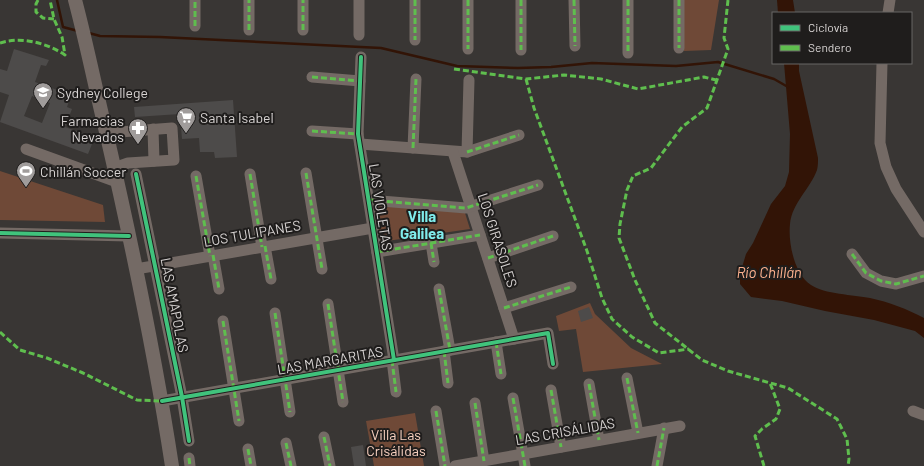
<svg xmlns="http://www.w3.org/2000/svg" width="924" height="466" viewBox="0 0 924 466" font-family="Barlow,sans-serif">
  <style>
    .green { fill: #6f4937 }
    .water { fill: #321406 }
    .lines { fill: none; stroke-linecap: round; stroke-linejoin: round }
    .stream { stroke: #321406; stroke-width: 2.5 }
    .building { fill: #4d4b4a; fill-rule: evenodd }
    .minor { stroke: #746a65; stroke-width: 11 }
    .major { stroke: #746a65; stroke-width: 14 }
    .quiet { stroke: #5fbe4e; stroke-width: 3; stroke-dasharray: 6 3; stroke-linecap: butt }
    .cycleway-casing { stroke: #1f1d1c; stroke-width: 6 }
    .cycleway { stroke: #40c37c; stroke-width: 4 }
    .labels { text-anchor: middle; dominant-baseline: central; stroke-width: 4; stroke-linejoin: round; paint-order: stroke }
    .poi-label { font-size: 14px; fill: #d7d3d2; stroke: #1f1d1c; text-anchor: start }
    .street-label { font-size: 14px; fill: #d7d3d2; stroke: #1f1d1c }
    .park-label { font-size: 14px; fill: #f9d1c0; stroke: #1f1d1c }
    .neighbourhood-label { font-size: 15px; font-weight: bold; fill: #80ecec; stroke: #1f1d1c }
    .water-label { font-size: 15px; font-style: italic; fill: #fdb18e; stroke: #1f1d1c }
  </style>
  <rect width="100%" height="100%" fill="#393634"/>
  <g class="green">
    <polygon points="684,0 719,0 711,50 684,51"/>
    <polygon points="0,171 103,205 105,222 0,220"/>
    <polygon points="374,203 465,213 470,229 380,242"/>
    <polygon points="590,303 595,314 631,348 662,364 583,372 576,329 559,331 556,316"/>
    <polygon points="415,413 424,466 374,466 366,421"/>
  </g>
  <g class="water">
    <polygon points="777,0 793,0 795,13 778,13"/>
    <path d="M 784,63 L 799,63 L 799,71 L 818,158 C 818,162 818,166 817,170 C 810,189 792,203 790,224 C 788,242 794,274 811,285 C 824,294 854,295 870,298 C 889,302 907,309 924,318 L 924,338 L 915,331 L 874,320 L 825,311 L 782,301 L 751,297 L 740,284 L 740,274 L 746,254 L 753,243 L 771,204 L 785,186 L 789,172 L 790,134 Z"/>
  </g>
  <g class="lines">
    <g class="stream">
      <polyline points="57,0 63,27 78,31"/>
      <polyline points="89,33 100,36 160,37 381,48 457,66 518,68 551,67 592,63 676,66 718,62 774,79 788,87"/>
    </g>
  </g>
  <g class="building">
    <path d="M 14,49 L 49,60 L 46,66 L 41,65 L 35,82 L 71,95 L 67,107 L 72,109 L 65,127 L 90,136 L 88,143 L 92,144 L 88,154 L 0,122 L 9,95 L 0,92 L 0,69 L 7,71 ZM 32,96 L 50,103 L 42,123 L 24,116 Z"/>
    <polygon points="233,100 237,157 215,158 214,152 200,152 199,138 182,139 180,114 135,117 134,107"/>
    <polygon points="589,307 593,318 581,322 578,311"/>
    <polygon points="363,445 366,466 354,466 351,447"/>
  </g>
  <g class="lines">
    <g class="minor">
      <polyline points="359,0 359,35"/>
      <polyline points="415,0 415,40"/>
      <polyline points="468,0 468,49"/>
      <polyline points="521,0 521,50"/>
      <polyline points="574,0 575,46"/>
      <polyline points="628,0 628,53"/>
      <polyline points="679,0 679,48"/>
      <polyline points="888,13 890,0"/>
      <polyline points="195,26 195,0"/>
      <polyline points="249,30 249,0"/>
      <polyline points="303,30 303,0"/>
      <polyline points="361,57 358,134 394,360"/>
      <polyline points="882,63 880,143 886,167 896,189 924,232"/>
      <polyline points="312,77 360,81"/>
      <polyline points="103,119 120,132 172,128 174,160 128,163 114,168"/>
      <polyline points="153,129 154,161"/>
      <polyline points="312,131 358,134"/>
      <polyline points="360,144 467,152 519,135"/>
      <polyline points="413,148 416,79"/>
      <polyline points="26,149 117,182"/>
      <polyline points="453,152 514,339"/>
      <polyline points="467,152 469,80"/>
      <polyline points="306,173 322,269"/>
      <polyline points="136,174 182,397 189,441"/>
      <polyline points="250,174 262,247"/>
      <polyline points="196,176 210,256"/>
      <polyline points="369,200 466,208 538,185"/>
      <polyline points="0,233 129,236"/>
      <polyline points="431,243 434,262"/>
      <polyline points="265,246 271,279"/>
      <polyline points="377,252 480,235"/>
      <polyline points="852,254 866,273 881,281 896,284 924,276"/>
      <polyline points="213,255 219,289"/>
      <polyline points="488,258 553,236"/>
      <polyline points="136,269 373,228"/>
      <polyline points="439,289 450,350"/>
      <polyline points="328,304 343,402"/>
      <polyline points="504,308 571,287"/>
      <polyline points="275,313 290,412"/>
      <polyline points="223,321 239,421"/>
      <polyline points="496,342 501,374"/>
      <polyline points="444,351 448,383"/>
      <polyline points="392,360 396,392"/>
      <polyline points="627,378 638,433"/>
      <polyline points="589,384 599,440"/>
      <polyline points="551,390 561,447"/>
      <polyline points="513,398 525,466"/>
      <polyline points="162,401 548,333 553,364"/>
      <polyline points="475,403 484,461"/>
      <polyline points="436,411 445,466"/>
      <polyline points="913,411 924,415"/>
      <polyline points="324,437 330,466"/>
      <polyline points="286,443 291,466"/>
      <polyline points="248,449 251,466"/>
      <polyline points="189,458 190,466"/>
      <polyline points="455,466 680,426"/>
      <polyline points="657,466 664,428"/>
    </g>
    <path class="major" d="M 75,0 C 87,45 96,91 107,136 C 132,245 155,355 172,466"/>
    <g class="quiet">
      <polyline points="38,0 36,4 36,12 43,18 54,19"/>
      <polyline points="415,0 415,40"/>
      <polyline points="468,0 468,49"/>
      <polyline points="521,0 521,50"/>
      <polyline points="574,0 575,46"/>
      <polyline points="628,0 628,53"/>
      <polyline points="679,0 679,48"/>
      <polyline points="728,0 724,38 728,49 707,108 682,127 651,168 633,176 627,190 620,224 619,238 635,280 655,323 702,360 728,371 788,388 837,419 847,439 849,459 848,466"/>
      <polyline points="195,26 195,0"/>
      <polyline points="249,30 249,0"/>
      <polyline points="303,30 303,0"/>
      <path d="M 0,43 C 21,36 47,43 65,55 L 62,37 L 54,19 L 50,0"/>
      <polyline points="454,69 526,79 564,75 601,79 638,89 704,77 716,80"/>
      <polyline points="312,77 360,81"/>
      <polyline points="526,79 534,108 587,251 602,298 612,319 632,337 659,353 689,349"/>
      <polyline points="312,131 358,134"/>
      <polyline points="413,148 416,79"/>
      <polyline points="467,152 519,135"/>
      <polyline points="306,173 322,269"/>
      <polyline points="250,174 262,247"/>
      <polyline points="196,176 210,256"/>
      <polyline points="369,200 466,208 538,185"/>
      <polyline points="431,243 434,262"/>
      <polyline points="265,246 271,279"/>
      <polyline points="377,252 480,235"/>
      <polyline points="852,254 866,273 881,281 896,284 924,276"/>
      <polyline points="213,255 219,289"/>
      <polyline points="488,258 553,236"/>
      <polyline points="439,289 450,350"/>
      <polyline points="328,304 343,402"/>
      <polyline points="504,308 571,287"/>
      <polyline points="275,313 290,412"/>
      <polyline points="223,321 239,421"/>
      <polyline points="0,332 20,350 47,358 83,373 137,400 162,401"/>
      <polyline points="496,342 501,374"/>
      <polyline points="444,351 448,383"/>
      <polyline points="392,360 396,392"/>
      <polyline points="627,378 638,433"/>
      <polyline points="589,384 599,440"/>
      <polyline points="551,390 561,447"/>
      <polyline points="513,398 525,466"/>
      <polyline points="475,403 484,461"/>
      <polyline points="436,411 445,466"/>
      <polyline points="324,437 330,466"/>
      <polyline points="286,443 291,466"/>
      <polyline points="248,449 251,466"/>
      <polyline points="189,458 190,466"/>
      <polyline points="657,466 664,428"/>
      <polyline points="764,466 755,436 762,429 776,419 780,409 770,383"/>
    </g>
    <defs>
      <g id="cycleway">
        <polyline points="361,57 358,134 394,360"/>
        <polyline points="136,174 182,397 189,441"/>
        <polyline points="0,233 129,236"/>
        <polyline points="162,401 548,333 553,364"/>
      </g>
    </defs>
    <use href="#cycleway" class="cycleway-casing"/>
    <use href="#cycleway" class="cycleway"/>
  </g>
  <defs>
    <symbol id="school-pin" viewBox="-11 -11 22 30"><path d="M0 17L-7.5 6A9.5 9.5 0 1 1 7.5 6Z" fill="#a09c9b" stroke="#1f1d1c"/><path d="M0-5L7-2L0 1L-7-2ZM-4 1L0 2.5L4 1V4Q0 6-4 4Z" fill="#fff"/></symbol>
    <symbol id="supermarket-pin" viewBox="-11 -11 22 30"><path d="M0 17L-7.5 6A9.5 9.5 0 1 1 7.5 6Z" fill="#a09c9b" stroke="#1f1d1c"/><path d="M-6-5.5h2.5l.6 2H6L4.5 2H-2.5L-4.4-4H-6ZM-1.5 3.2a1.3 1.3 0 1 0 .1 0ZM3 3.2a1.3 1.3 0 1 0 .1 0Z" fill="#fff"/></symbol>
    <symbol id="pharmacy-pin" viewBox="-11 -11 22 30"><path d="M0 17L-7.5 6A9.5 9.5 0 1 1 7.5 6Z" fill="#a09c9b" stroke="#1f1d1c"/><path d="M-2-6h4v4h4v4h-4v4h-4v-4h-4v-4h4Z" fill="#fff"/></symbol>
    <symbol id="stadium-pin" viewBox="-11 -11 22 30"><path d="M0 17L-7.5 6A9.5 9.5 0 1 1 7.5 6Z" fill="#a09c9b" stroke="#1f1d1c"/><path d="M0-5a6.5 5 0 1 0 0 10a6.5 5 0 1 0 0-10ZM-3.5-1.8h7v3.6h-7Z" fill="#fff"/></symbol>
  </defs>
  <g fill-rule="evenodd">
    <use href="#school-pin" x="32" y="81" width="22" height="30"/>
    <use href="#supermarket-pin" x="175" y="106" width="22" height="30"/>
    <use href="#pharmacy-pin" x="127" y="117" width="22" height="30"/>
    <use href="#stadium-pin" x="15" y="160" width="22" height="30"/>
  </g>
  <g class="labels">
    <g class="poi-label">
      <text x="57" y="92">Sydney College</text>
      <text x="200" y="117">Santa Isabel</text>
      <text x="124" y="120" text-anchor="end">Farmacias<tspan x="124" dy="16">Nevados</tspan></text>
      <text x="40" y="171">Chillán Soccer</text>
    </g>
    <g class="street-label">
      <text transform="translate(381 207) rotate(81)">LAS VIOLETAS</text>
      <text transform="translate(252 233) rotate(-10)">LOS TULIPANES</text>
      <text transform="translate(498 240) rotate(72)">LOS GIRASOLES</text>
      <text transform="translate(175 305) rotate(79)">LAS AMAPOLAS</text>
      <text transform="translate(330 360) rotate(-10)">LAS MARGARITAS</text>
      <text transform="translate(565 431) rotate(-10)">LAS CRISÁLIDAS</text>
    </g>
    <g class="park-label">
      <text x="396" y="434">Villa Las<tspan x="396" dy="16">Crisálidas</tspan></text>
    </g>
    <g class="neighbourhood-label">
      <text x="422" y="216">Villa<tspan x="422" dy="17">Galilea</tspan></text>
    </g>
    <g class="water-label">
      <text x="769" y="272">Río Chillán</text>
    </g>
  </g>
  <rect x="772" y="12" width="140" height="52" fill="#1f1d1c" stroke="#696665"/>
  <rect x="780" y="25" width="20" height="6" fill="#40c37c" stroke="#696665"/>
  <text x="808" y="32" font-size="12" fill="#d7d3d2">Ciclovía</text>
  <rect x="780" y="45" width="20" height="6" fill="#5fbe4e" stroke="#696665"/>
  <text x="808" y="52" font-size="12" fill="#d7d3d2">Sendero</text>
</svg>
